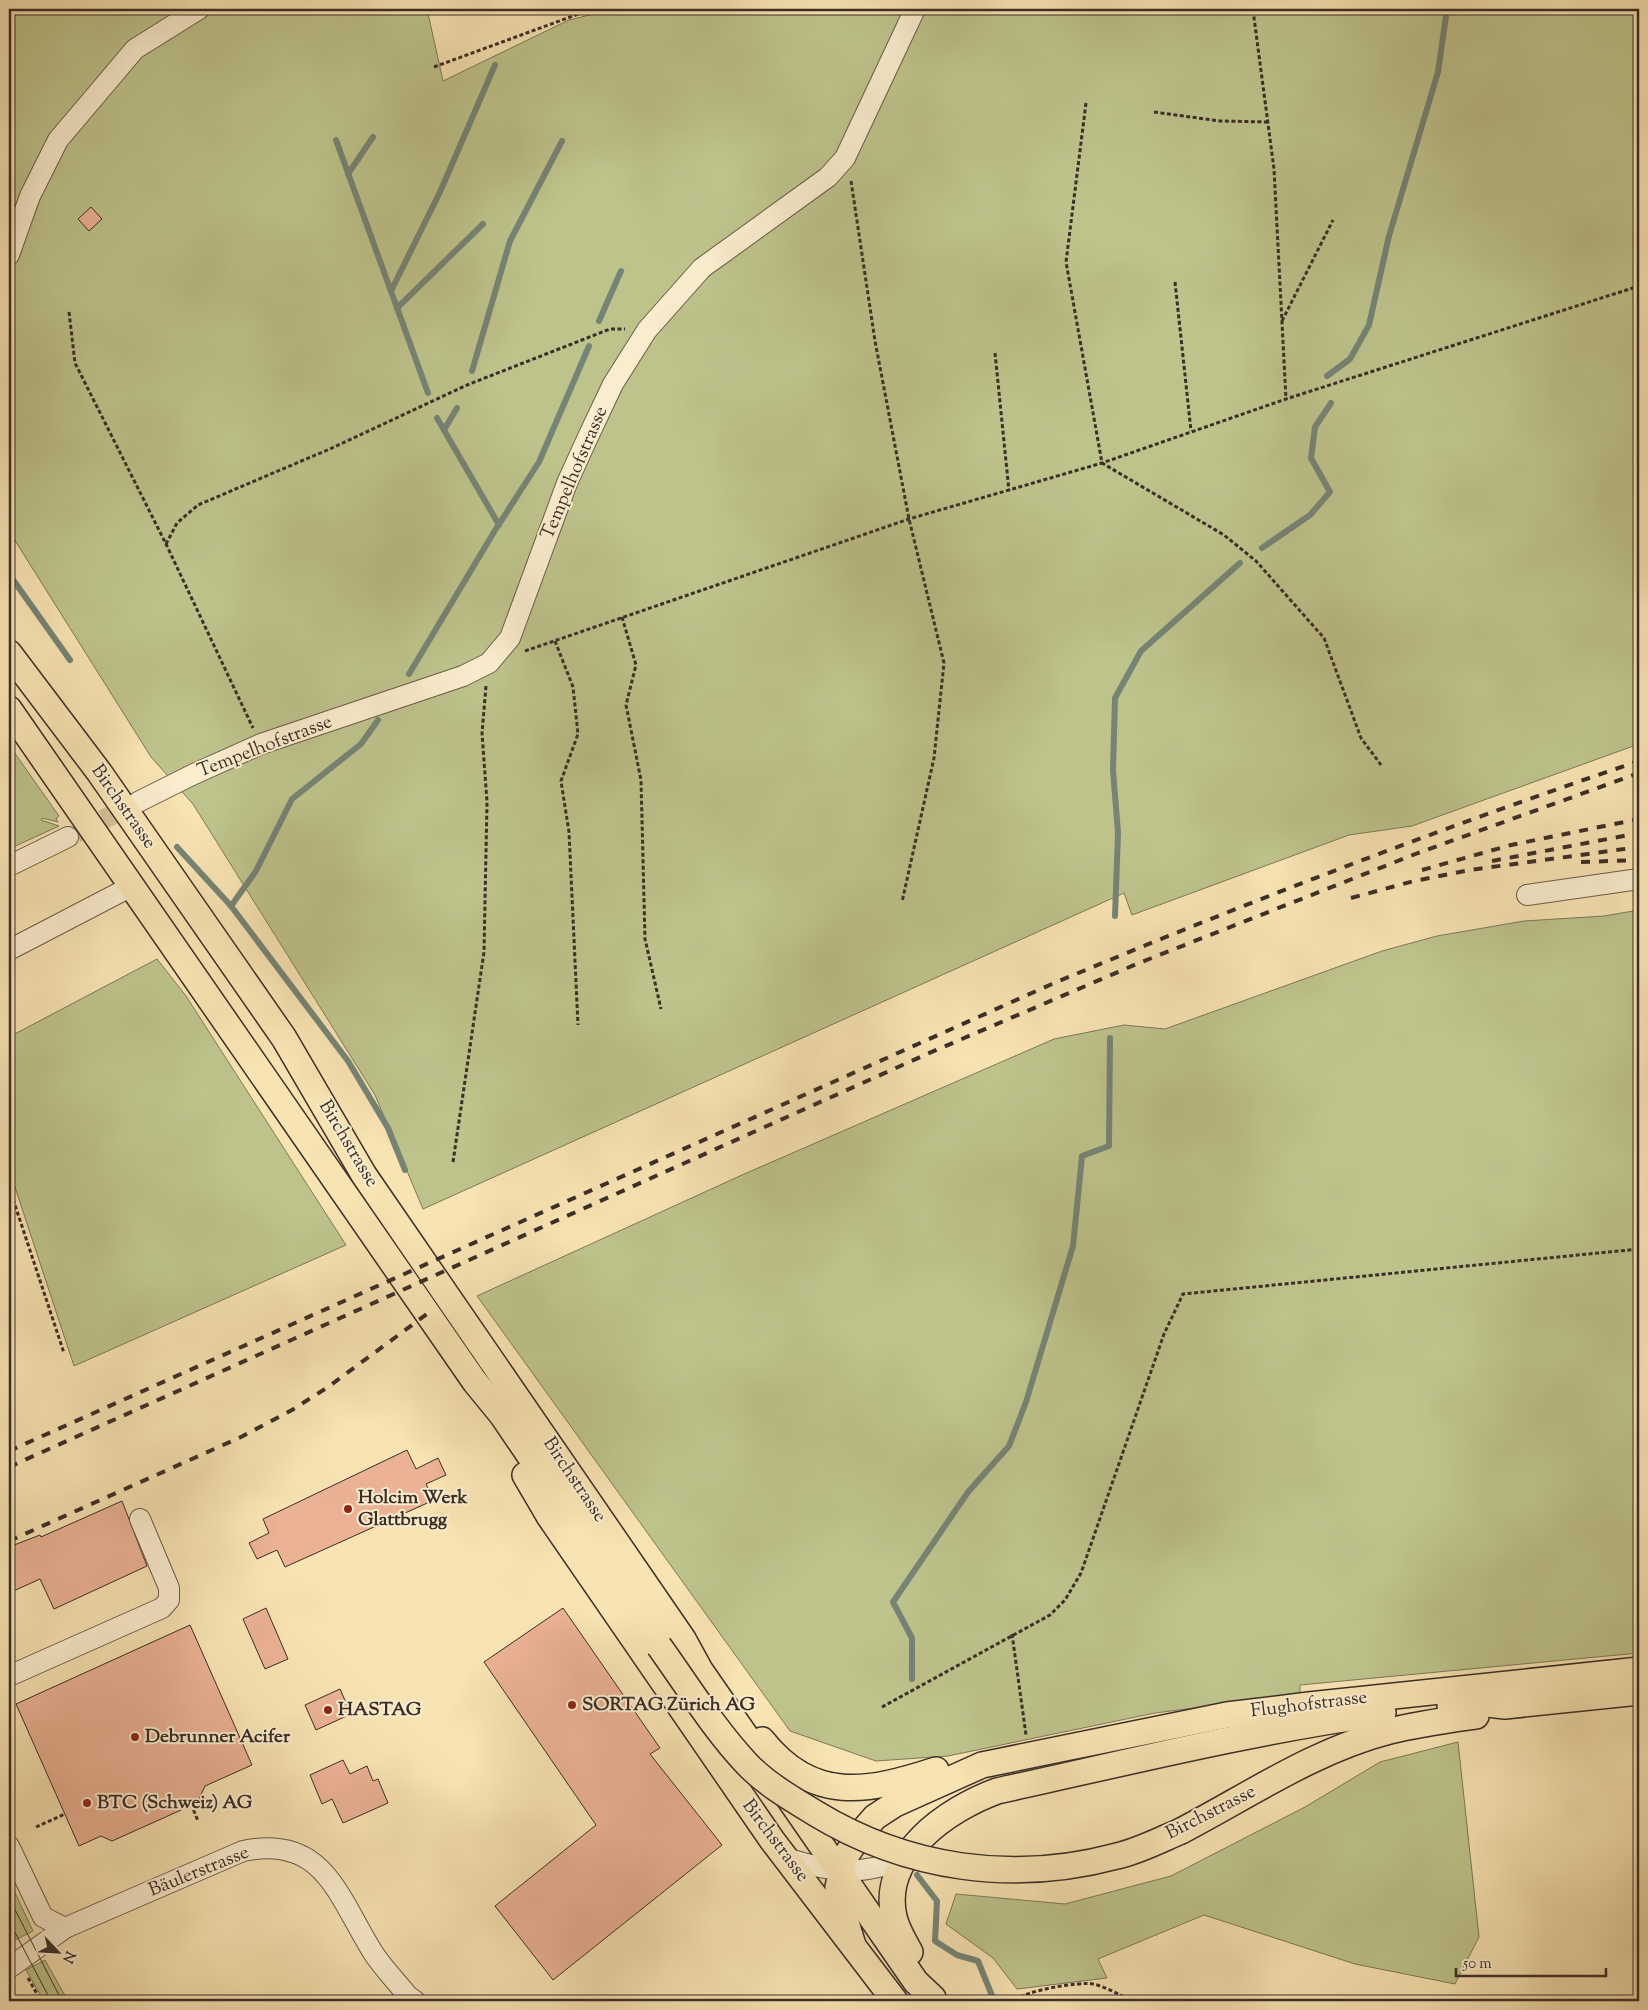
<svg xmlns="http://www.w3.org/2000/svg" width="1648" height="2010" viewBox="0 0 1648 2010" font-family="'Sorts Mill Goudy',serif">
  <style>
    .green { fill: #bec38c; stroke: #7c785a }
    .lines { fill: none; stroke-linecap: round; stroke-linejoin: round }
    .stream { stroke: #768475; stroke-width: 6 }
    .building { fill: #ebb294; stroke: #3b2e27 }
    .minor-tunnel { stroke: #d2bf97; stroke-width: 20; stroke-dasharray: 20 10; stroke-linecap: butt }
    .minor-casing { stroke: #6a5b4a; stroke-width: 22 }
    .major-casing { stroke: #3b2e27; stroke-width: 28 }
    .path { stroke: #3b2e27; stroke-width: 3; stroke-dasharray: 4 2.5; stroke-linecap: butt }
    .minor { stroke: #faedce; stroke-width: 20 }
    .major { stroke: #f8e3b3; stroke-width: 25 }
    .tram { stroke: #3b2e27; stroke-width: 1 }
    .rail { stroke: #3b2e27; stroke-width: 4; stroke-dasharray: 9 9; stroke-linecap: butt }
    .major-bridge-casing { stroke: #3b2e27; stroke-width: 28; stroke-linecap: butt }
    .major-bridge { stroke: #f8e3b3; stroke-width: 25 }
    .poi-dot { fill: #8f2418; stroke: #faedce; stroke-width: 2 }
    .labels { text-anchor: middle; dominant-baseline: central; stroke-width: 4; stroke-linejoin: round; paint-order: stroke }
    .street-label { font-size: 19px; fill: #3b2e27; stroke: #faedce }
    .poi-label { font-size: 19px; font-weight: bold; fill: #3b2e27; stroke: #faedce; text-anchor: start }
  </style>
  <rect width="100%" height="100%" fill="#f8e3b3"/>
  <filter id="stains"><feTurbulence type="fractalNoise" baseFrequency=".004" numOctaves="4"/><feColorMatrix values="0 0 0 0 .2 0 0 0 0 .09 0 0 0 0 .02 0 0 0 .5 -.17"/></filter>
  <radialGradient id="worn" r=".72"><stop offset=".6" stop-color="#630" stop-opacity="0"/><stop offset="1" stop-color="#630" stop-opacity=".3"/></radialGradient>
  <g class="green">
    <polygon points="9,9 427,9 443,81 569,20 614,9 1639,9 1639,744 1412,826 1349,835 1132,915 1124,893 423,1209 375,1095 193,804 151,757 9,531"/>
    <polygon points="9,745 59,816 56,819 58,822 42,818 41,820 59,826 9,849"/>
    <polygon points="1639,910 1639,1653 1300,1685 1300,1695 1155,1713 948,1756 876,1761 790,1731 477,1296 742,1175 1054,1039 1124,1025 1165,1029 1382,951 1437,936 1524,921 1604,916"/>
    <polygon points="157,959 186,996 346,1245 74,1366 9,1169 9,1037"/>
    <polygon points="1458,1742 1479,1937 1455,1984 1355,1964 1204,1915 1098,1959 1107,1978 1017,1989 993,1958 946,1924 956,1894 1065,1904 1171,1876 1305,1807 1380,1762"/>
    <polygon points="9,1880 33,1931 11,1942 9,1937"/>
    <polygon points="45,1960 68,2001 44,2001 26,1970"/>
  </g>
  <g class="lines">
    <g class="stream">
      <polyline points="336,140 428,393"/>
      <polyline points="348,174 373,137"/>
      <polyline points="391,291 440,192 495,65"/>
      <polyline points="397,308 483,224"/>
      <polyline points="599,321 621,271"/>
      <polyline points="472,371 510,241 562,141"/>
      <polyline points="1327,376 1350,359 1369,325 1389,236 1438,72 1447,9"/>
      <polyline points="437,418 499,525"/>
      <polyline points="444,430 457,408"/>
      <polyline points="1262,548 1310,515 1330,492 1311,458 1315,427 1331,403"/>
      <polyline points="9,574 70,660"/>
      <polyline points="409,674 494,532 539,462 589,346"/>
      <polyline points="177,847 231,906 348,1061 388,1128 405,1170"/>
      <polyline points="231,906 256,871 292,799 361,744 378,720"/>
      <polyline points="1115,916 1118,833 1113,770 1115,698 1141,651 1240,563"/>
      <polyline points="912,1679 912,1638 893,1602 968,1492 1009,1446 1026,1402 1073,1246 1082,1156 1109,1146 1110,1038"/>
      <polyline points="917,1875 937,1901 935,1941 957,1955 978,1961 993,1998"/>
    </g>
  </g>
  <g class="building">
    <polygon points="91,207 102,219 89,231 78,219"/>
    <polygon points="407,1450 416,1469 438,1458 446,1475 426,1484 434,1500 285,1567 277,1550 257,1559 249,1543 269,1533 263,1519"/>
    <polygon points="122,1501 147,1566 54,1609 40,1579 9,1593 9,1547 40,1535 41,1537"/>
    <polygon points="266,1608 288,1659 265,1669 243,1619"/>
    <polygon points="563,1608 660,1748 650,1754 722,1845 553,1980 495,1906 596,1825 484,1662"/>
    <polygon points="190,1625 252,1765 205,1786 198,1801 179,1811 112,1841 101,1836 79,1846 16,1704"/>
    <polygon points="340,1689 351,1714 316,1730 305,1705"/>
    <polygon points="343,1760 350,1774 367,1766 373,1781 378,1779 388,1803 343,1823 332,1799 322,1804 310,1775"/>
  </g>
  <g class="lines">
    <polyline class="minor-tunnel" points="76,833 138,802"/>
    <defs>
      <g id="minor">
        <polyline points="9,255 30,196 58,140 135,49 199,9"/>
        <polyline points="138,802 194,774 261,744 463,676 489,663 510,638 567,483 587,439 613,384 647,330 702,268 828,177 845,158 915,9"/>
        <polyline points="9,866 68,837"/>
        <polyline points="1527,895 1639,879"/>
        <polyline points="9,950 132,886"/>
        <polyline points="9,1676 162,1608 169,1600 169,1588 140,1519"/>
        <polyline points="9,1846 43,1917 65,1928"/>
        <path d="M 786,1858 C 835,1873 857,1876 906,1859"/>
        <path d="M 9,1968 L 65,1928 L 243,1851 C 323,1834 338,1896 372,1951 C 382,1967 396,1981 408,1996 L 415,2001"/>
      </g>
      <g id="major">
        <polyline points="9,653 99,772 284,1038 364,1175 683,1639 700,1670 916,1982 933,1998"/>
        <polyline points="9,709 475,1382 502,1415 659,1646"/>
        <polyline points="525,1475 549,1516 772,1840 895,2001"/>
        <polyline points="1450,1706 1479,1703 1505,1706 1639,1692"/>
        <path d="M 762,1740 C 813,1804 868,1792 936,1770"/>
        <path d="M 1181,1831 C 1248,1796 1315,1750 1390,1731 C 1418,1724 1448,1720 1476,1716"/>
        <polyline points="853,1945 839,1900 838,1887 845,1857 861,1833 875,1817 895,1804 982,1765 1227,1715 1309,1705 1639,1670"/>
        <path d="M 910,1952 C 904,1941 897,1930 894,1917 C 880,1855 948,1809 997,1791 C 1125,1763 1253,1731 1383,1713"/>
      </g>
    </defs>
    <use href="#minor" class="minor-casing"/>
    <use href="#major" class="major-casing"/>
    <g class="path">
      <polyline points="1253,10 1274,169 1286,399"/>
      <polyline points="434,67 592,9"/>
      <polyline points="1086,103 1066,262 1102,463 1224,535 1256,561 1324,638 1361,738 1381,765"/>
      <polyline points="1154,112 1220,121 1268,122"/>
      <polyline points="851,181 875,341 909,519 944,663 934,758 902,902"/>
      <polyline points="1175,282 1191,431"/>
      <polyline points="69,312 75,363 166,544 253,728"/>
      <polyline points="1282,321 1333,220"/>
      <polyline points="995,353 1009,491"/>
      <polyline points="166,544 177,523 198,505 332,448 467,385 610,329 625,329"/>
      <polyline points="622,617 636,665 626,705 641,780 645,939 661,1009"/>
      <polyline points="555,641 573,687 578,734 561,781 569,832 578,1025"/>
      <polyline points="525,651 909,519 1102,463 1286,399 1639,286"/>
      <polyline points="453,1162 484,952 487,802 482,733 486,686"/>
      <polyline points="9,1187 64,1353"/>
      <polyline points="1012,1634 1026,1735"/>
      <polyline points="882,1707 1050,1615 1065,1600 1081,1573 1164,1334 1183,1294 1639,1249"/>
      <polyline points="191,1804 198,1821"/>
      <polyline points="36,1827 65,1814"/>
      <polyline points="28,1978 41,2001"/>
      <path d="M 1015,2001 C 1022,1991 1081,1981 1093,1984 C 1107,1987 1121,1996 1133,2001"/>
    </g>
    <use href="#minor" class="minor"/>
    <use href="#major" class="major"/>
    <g class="tram">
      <polyline points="9,1898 62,2001"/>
      <polyline points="9,1921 51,2001"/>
    </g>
    <g class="rail">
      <polyline points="1492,861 1639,833"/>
      <polyline points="1581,862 1639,860"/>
      <polyline points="1422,870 1511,845 1639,819"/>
      <polyline points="1351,898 1414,881 1470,870 1639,847"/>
      <path d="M 9,1451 L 1052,984 C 1245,903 1441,828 1639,761"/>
      <polyline points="9,1467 927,1054 1139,963 1418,853 1639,773"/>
      <polyline points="9,1541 241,1437 292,1410 328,1387 431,1311"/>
    </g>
    <defs>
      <path id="major-bridge" d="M 659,1646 C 687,1685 714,1729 747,1764 C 766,1784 792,1799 815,1813 C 907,1869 1013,1884 1117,1856 C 1139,1851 1160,1840 1181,1831"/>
    </defs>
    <use href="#major-bridge" class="major-bridge-casing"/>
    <use href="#major-bridge" class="major-bridge"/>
  </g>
  <g class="poi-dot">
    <circle cx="348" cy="1509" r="5"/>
    <circle cx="572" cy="1705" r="5"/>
    <circle cx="328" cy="1710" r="5"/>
    <circle cx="135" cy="1737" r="5"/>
    <circle cx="87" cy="1803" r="5"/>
  </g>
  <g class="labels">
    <g class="street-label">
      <text transform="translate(575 473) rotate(-67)">Tempelhofstrasse</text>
      <text transform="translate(265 747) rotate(-21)">Tempelhofstrasse</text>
      <text transform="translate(123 807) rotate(55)">Birchstrasse</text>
      <text transform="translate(348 1144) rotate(59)">Birchstrasse</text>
      <text transform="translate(574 1480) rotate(56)">Birchstrasse</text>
      <text transform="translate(1309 1705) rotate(-7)">Flughofstrasse</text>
      <text transform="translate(1211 1813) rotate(-27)">Birchstrasse</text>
      <text transform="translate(775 1841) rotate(53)">Birchstrasse</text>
      <text transform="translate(199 1872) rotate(-22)">Bäulerstrasse</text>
    </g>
    <g class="poi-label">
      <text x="358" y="1498">Holcim Werk<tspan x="358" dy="22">Glattbrugg</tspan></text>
      <text x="582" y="1705">SORTAG Zürich AG</text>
      <text x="338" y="1710">HASTAG</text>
      <text x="145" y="1737">Debrunner Acifer</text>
      <text x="97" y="1803">BTC (Schweiz) AG</text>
    </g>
  </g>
  <rect width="1648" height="2010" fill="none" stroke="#f8e3b3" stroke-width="30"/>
  <rect x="10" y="10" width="1628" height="1990" fill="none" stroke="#3b2e27" stroke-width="2.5"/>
  <rect x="15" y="15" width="1618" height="1980" fill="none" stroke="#3b2e27"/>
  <g transform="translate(58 1952) rotate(115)" stroke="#faedce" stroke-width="4" paint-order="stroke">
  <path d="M0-4L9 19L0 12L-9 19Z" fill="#3b2e27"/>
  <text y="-8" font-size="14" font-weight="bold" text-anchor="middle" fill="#3b2e27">N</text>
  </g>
  <path d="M1456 1968v8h150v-8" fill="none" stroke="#3b2e27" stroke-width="2.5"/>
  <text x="1463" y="1968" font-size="15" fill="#3b2e27" stroke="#faedce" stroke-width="4" paint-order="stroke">50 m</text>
  <rect width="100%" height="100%" filter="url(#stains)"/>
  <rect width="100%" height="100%" fill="url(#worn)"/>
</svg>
